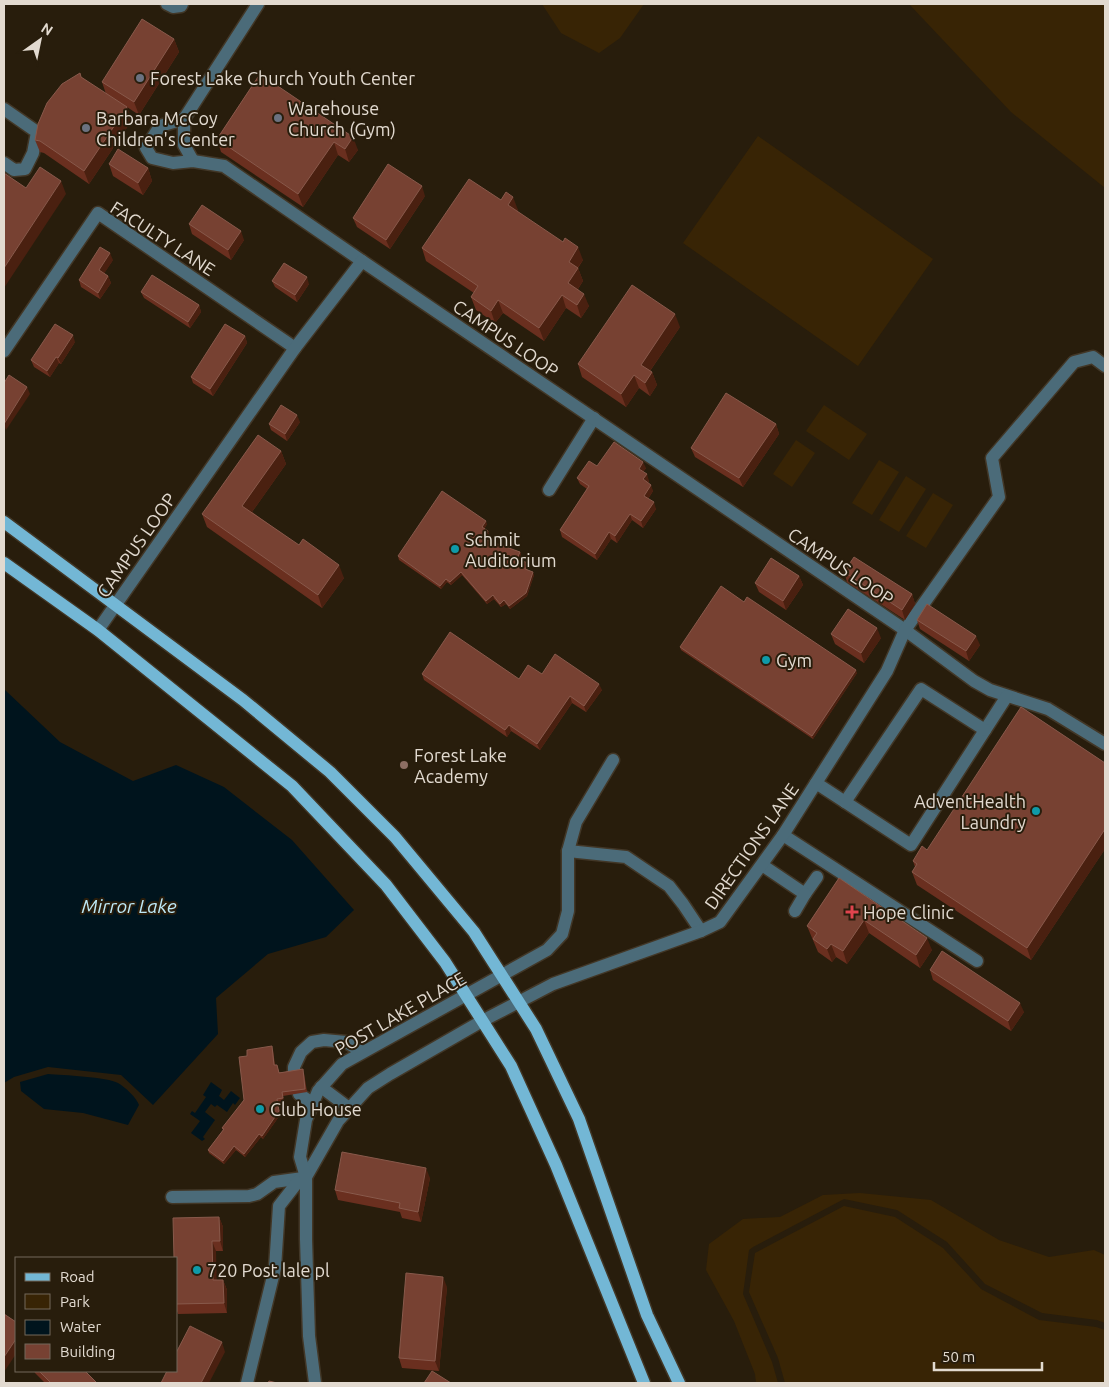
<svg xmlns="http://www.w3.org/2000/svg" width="1109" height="1387" viewBox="0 0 1109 1387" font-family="Ubuntu,sans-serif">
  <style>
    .green { fill: #382405 }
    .water { fill: #00141d }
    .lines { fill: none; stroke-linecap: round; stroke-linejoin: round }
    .minor-casing { stroke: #423727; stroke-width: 15 }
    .major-casing { stroke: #423727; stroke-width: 15 }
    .minor { stroke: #4b6b79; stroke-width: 12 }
    .major { stroke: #73b7d5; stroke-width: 12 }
    .wall { fill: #6a2f1f }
    .shaded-wall { fill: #4a2010 }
    .building { fill: #774132; stroke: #88594b }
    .worship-dot { fill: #6b7280; stroke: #281d0c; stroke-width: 2 }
    .culture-dot { fill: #0f9aa8; stroke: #281d0c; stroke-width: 2 }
    .education-dot { fill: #8d6e63; stroke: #281d0c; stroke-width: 2 }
    .health-dot { fill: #e0444e; stroke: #281d0c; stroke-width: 2 }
    .labels { text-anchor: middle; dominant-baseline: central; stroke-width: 4; stroke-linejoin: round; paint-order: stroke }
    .poi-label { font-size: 18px; fill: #e2dad0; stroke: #281d0c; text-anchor: start }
    .street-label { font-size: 18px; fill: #e2dad0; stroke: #281d0c }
    .water-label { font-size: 19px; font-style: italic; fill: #bde9f8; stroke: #281d0c }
  </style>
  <rect width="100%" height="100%" fill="#281d0c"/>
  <g class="green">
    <polygon points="542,4 644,4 620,38 599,53 561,33"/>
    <polygon points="909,4 1105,4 1105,188 1011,112"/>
    <polygon points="758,136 933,259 858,366 683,243"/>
    <polygon points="824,405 867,434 849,460 806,431"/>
    <polygon points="796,440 815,453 792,487 773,474"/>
    <polygon points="879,460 899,472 872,515 852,503"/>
    <polygon points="906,476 926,489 899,532 879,520"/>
    <polygon points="933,493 953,505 926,548 906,536"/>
    <polygon points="860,1193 931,1200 999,1240 1049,1257 1094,1250 1105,1255 1105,1323 1097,1320 1042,1313 985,1284 947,1242 897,1210 844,1199 753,1247 749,1250 743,1294 772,1362 778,1383 756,1383 755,1374 734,1321 706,1270 709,1244 743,1219 780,1217 823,1195"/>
    <polygon points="844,1206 895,1217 943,1248 981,1289 1039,1320 1096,1327 1105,1330 1105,1383 785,1383 778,1358 749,1292 755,1253"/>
  </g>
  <g class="water">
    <polygon points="4,689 60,742 133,781 176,765 224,787 292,840 354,910 326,937 268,954 216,998 218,1034 153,1105 121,1075 48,1067 14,1077 4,1083"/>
    <path d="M 48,1074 C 62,1075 108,1077 118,1083 C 125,1087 137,1098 139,1105 L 128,1125 L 83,1113 L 44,1109 L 21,1091 L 20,1082 Z"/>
    <polygon points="211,1082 222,1090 219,1096 224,1100 231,1091 240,1098 235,1105 233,1103 227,1112 217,1105 215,1107 211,1104 205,1112 215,1120 203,1137 205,1139 202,1141 191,1133 200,1121 190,1114 192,1111 195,1113 206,1097 203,1095"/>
  </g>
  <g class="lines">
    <defs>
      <g id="minor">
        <polyline points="167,4 173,7 181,6 182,4"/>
        <polyline points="4,109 37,132 33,153 25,169 14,170 4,163"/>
        <polyline points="184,119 160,126 146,148 152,158 173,163 193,161 224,166 362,261"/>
        <polyline points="193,161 184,145 184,119 258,4"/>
        <polyline points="4,351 98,213 295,348"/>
        <polyline points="549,490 594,418"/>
        <polyline points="98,630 295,348 362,261 905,630 974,681 990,690 1048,709 1105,744"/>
        <polyline points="816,783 911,845 1007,696"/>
        <polyline points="845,802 921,689 985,730"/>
        <polyline points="783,835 977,961"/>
        <polyline points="568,851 626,857 669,886 683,904 701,931"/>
        <polyline points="762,865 805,894 817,877"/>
        <polyline points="795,911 805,894"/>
        <polyline points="321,1087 349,1108"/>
        <polyline points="312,1103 299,1094 294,1074 294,1067 301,1052 312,1042 324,1040 346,1042 362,1052"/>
        <polyline points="306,1177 338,1121 368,1088 390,1074 482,1021 553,984 701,931 720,922 783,835 887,671 905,630 999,497 992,458 1074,362 1093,357 1105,366"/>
        <polyline points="172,1197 249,1196 257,1194 274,1182 303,1178"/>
        <polyline points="247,1383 275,1268 279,1206 300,1179"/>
        <polyline points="315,1383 309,1336 306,1239 306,1177 300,1157 306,1120 318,1091 342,1064 547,950 562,934 568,911 568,851 576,822 613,760"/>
      </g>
      <g id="major">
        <polyline points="4,522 243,700 330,772 395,837 474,932 536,1029 579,1119 647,1315 679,1383"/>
        <polyline points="4,563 98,630 292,786 386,885 445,962 511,1066 556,1165 644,1383"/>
      </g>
    </defs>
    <use href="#minor" class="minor-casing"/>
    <use href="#major" class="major-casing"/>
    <use href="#minor" class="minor"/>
    <use href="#major" class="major"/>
  </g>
  <g class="wall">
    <polygon points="174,39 179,52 139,115 127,107 132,120 89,184 44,153 40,152 35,140 81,77 106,94 102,82"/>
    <polygon points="260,74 358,150 349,162 338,155 303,207 221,152 217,139"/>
    <polygon points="109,164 148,168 152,181 143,195 113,176"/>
    <polygon points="425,196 390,249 357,227 353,218"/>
    <polygon points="501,200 518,210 517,211 583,260 578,268 583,281 578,289 589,306 581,318 566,308 544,341 503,313 495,323 476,310 471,297 474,293 426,261 422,248"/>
    <polygon points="189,224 244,240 231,260 192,234"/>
    <polygon points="113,260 104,273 108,276 111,283 100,299 81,287 79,280"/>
    <polygon points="272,281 309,284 297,302 275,287"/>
    <polygon points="141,292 199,305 201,312 190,328 144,298"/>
    <polygon points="680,327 650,371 652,372 657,385 650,396 639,388 626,407 582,377 578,364"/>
    <polygon points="245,336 247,343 213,396 193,383 191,377"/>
    <polygon points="75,342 61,364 59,363 50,377 34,367 31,360"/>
    <polygon points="300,422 287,441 271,430 269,424"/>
    <polygon points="776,424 779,434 743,487 695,457 691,448"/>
    <polygon points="281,451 286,464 252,512 344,578 322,608 207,527 202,514"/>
    <polygon points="597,466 646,468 643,472 649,481 648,483 653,491 648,499 656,509 643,528 632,520 617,543 611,539 597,560 562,537 560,530 587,489 580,484 577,478"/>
    <polygon points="487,524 484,529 489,534 486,540 520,552 521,555 519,560 529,566 527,570 534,575 527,596 510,609 506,604 501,607 494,599 487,604 462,575 451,585 447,582 441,589 399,560 398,556"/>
    <polygon points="844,572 912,594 915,604 905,620 847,582"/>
    <polygon points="799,576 803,585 786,610 759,592 755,583"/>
    <polygon points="744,602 857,673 813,739 681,650 680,647"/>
    <polygon points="917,620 980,645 969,661 920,629"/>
    <polygon points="831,634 881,638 864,663 835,644"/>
    <polygon points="422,674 519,679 542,674 602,690 586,712 572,703 540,750 511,731 507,737 424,680"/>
    <polygon points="1105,763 1105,849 1031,960 917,885 912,872 915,867 913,861 927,850"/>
    <polygon points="839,878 932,950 920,968 869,933 847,964 836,957 832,962 818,952 807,926"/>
    <polygon points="930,970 1024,1012 1011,1031 933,980"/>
    <polygon points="273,1050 275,1065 277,1065 279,1072 304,1073 307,1092 283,1096 284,1101 278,1102 280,1115 263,1139 261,1137 245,1157 236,1150 224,1164 209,1153 208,1150 223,1130 222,1128 244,1100 247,1056"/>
    <polygon points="430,1178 421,1222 402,1218 400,1212 338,1200 335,1190"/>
    <polygon points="219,1217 223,1227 223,1251 216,1251 216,1280 223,1280 227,1290 227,1313 178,1314 176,1308 176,1258"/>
    <polygon points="447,1287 439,1371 402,1368 399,1358"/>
    <polygon points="34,1371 85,1371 97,1383 45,1383 35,1373"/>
  </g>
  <g class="shaded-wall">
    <polygon points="174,39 179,52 139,115 134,102"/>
    <polygon points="127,107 132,120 89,184 84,171"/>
    <polygon points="353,137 358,150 349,162 345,149"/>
    <polygon points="334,142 338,155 303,207 298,194"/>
    <polygon points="148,168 152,181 143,195 138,183"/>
    <polygon points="61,181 66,194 4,288 4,268"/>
    <polygon points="422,186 425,196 390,249 386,240"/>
    <polygon points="513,197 518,210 512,218 508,205"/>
    <polygon points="241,231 244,240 231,260 228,250"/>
    <polygon points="578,247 583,260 573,274 569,262"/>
    <polygon points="110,253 113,260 102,277 99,270"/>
    <polygon points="578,268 583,281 573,296 568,283"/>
    <polygon points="108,276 111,283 100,299 98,293"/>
    <polygon points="307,277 309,284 297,302 295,295"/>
    <polygon points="584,294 589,306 581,318 577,305"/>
    <polygon points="562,295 566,308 544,341 539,328"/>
    <polygon points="498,300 503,313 495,323 491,311"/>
    <polygon points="199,305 201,312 190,328 188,322"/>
    <polygon points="675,314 680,327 645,378 641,365"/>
    <polygon points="73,335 75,342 61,364 58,358"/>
    <polygon points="245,336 247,343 213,396 210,389"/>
    <polygon points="56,357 59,363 50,377 47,371"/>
    <polygon points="652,372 657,385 650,396 645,383"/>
    <polygon points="634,375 639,388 626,407 621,394"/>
    <polygon points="27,387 30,394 6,430 4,424"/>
    <polygon points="297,415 300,422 287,441 285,434"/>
    <polygon points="776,424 779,434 743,487 739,478"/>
    <polygon points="281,451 286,464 247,519 242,506"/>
    <polygon points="643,462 646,468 641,475 639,469"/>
    <polygon points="647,474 649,481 646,486 643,479"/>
    <polygon points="651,485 653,491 646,502 644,496"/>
    <polygon points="654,502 656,509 643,528 641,521"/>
    <polygon points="630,514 632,520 617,543 615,536"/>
    <polygon points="486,521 487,524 483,531 482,527"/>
    <polygon points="488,531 489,534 485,542 484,539"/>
    <polygon points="609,532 611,539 597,560 595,554"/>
    <polygon points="520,552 521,555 518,562 517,559"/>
    <polygon points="528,563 529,566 526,573 525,569"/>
    <polygon points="339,565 344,578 322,608 318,595"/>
    <polygon points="461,572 462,575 451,585 450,582"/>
    <polygon points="533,572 534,575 527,596 510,609 509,606"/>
    <polygon points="799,576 803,585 786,610 783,601"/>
    <polygon points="446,579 447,582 441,589 440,586"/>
    <polygon points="912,594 915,604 905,620 902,610"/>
    <polygon points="493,595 494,599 487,604 486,601"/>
    <polygon points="504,600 506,604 501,607 500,604"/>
    <polygon points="877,628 881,638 864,663 861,653"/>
    <polygon points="976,636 980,645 969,661 966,651"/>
    <polygon points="856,670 857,673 813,739 812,736"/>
    <polygon points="599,684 602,690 586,712 584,706"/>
    <polygon points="570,696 572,703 540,750 537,744"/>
    <polygon points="509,725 511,731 507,737 505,730"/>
    <polygon points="1105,829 1105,849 1031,960 1027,948"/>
    <polygon points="864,920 869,933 847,964 843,951"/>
    <polygon points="927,938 932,950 920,968 916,955"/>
    <polygon points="831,944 836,957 832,962 827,949"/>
    <polygon points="1020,1003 1024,1012 1011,1031 1008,1021"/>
    <polygon points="277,1099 280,1115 263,1139 262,1136"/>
    <polygon points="259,1134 261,1137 245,1157 244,1154"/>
    <polygon points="234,1146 236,1150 224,1164 223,1161"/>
    <polygon points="426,1168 430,1178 421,1222 418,1212"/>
    <polygon points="219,1217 223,1227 223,1251 220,1241"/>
    <polygon points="212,1241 216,1251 217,1290 213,1280"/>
    <polygon points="443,1277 447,1287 439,1371 435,1361"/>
    <polygon points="223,1280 227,1290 227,1313 224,1303"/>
    <polygon points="16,1339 16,1354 4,1372 4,1357"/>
    <polygon points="222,1342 225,1352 209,1383 201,1383"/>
  </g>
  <g class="building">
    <polygon points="142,19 174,39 134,102 102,82"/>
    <polygon points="80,73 81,77 127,107 84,171 40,141 35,140 38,124 47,103 62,84"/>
    <polygon points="260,74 353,137 345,149 334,142 298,194 217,139"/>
    <polygon points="118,149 148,168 138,183 109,164"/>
    <polygon points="388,164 422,186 386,240 353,218"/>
    <polygon points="40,167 61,181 4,268 4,173 26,188"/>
    <polygon points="469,179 501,200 506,192 513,197 508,205 563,242 565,238 578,247 569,262 578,268 568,283 584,294 577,305 562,295 539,328 498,300 491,311 471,297 478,286 422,248"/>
    <polygon points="202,205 241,231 228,250 189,224"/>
    <polygon points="100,247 110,253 99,270 108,276 98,293 79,280"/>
    <polygon points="284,263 307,277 295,295 272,281"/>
    <polygon points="152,275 199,305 188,322 141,292"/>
    <polygon points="632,285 675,314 641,365 652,372 645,383 634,375 621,394 578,364"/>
    <polygon points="55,324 73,335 58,358 56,357 47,371 31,360"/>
    <polygon points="225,324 245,336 210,389 191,377"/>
    <polygon points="9,375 27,387 4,424 4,383"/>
    <polygon points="726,393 776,424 739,478 691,448"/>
    <polygon points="281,405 297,415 285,434 269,424"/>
    <polygon points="258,435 281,451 242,506 299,545 303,539 339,565 318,595 202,514"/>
    <polygon points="614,442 643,462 639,469 647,474 643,479 651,485 644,496 654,502 641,521 630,514 615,536 609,532 595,554 560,530 589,486 577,478 589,461 597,466"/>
    <polygon points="442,491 486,521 482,527 488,531 484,539 520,552 517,559 528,563 525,569 533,572 526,593 509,606 504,600 500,604 493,595 486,601 461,572 450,582 446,579 440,586 398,556"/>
    <polygon points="854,557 912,594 902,610 844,572"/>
    <polygon points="771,558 799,576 783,601 755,583"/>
    <polygon points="721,586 744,602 747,597 856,670 812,736 680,647"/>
    <polygon points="927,604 976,636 966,651 917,620"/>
    <polygon points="848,609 877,628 861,653 831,634"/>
    <polygon points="450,632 519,679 528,665 542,674 555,654 599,684 584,706 570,696 537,744 509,725 505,730 422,674"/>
    <polygon points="1021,707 1105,763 1105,829 1027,948 912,872 917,864 913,861 922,846 927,850"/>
    <polygon points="839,878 927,938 916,955 864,920 843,951 831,944 827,949 813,939 817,933 807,926"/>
    <polygon points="942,951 1020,1003 1008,1021 930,970"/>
    <polygon points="272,1046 274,1065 277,1065 279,1073 303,1069 305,1089 282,1092 283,1098 277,1099 279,1111 262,1136 259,1134 244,1154 234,1146 223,1161 208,1150 224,1129 222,1128 244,1100 239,1057 247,1056 247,1050"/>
    <polygon points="342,1152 426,1168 418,1212 399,1208 400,1203 335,1190"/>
    <polygon points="219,1217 220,1241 212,1241 213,1280 223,1280 224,1303 176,1304 176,1258 174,1258 173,1218"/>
    <polygon points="406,1273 443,1277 435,1361 399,1358"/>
    <polygon points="4,1314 16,1322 16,1339 4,1357"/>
    <polygon points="190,1326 222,1342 201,1383 161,1383 167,1371 176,1371 176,1353"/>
    <polygon points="39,1371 85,1371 97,1383 51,1383"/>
    <polygon points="432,1371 451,1383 424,1383"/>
    <polygon points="269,1381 277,1383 268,1383"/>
  </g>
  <g class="worship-dot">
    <circle cx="140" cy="78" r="5"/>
    <circle cx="278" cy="118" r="5"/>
    <circle cx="86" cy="128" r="5"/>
  </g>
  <g class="culture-dot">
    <circle cx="455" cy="549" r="5"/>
    <circle cx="766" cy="660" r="5"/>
    <circle cx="1036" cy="811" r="5"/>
    <circle cx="260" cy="1109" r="5"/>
    <circle cx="197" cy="1270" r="5"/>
  </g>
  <circle class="education-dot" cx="404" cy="765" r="5"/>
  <path class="health-dot" d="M849.5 904.5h5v5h5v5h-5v5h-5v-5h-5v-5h5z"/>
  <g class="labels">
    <g class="poi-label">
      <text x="150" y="78">Forest Lake Church Youth Center</text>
      <text x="288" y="108">Warehouse<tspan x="288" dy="21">Church (Gym)</tspan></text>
      <text x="96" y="118">Barbara McCoy<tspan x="96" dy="21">Children's Center</tspan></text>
      <text x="465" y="539">Schmit<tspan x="465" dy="21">Auditorium</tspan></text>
      <text x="776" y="660">Gym</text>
      <text x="414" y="755">Forest Lake<tspan x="414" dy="21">Academy</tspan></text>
      <text x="1026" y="801" text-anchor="end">AdventHealth<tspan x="1026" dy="21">Laundry</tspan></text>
      <text x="863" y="912">Hope Clinic</text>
      <text x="270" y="1109">Club House</text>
      <text x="207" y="1270">720 Post lale pl</text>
    </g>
    <g class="street-label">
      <text transform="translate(163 238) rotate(33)">FACULTY LANE</text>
      <text transform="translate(506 338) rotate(34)">CAMPUS LOOP</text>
      <text transform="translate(136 545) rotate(-55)">CAMPUS LOOP</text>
      <text transform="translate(841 566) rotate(34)">CAMPUS LOOP</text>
      <text transform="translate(751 846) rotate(-55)">DIRECTIONS LANE</text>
      <text transform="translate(400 1013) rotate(-30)">POST LAKE PLACE</text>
    </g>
    <g class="water-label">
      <text x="129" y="906">Mirror Lake</text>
    </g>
  </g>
  <rect width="1109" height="1387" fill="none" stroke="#e2dad0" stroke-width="10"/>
  <rect x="15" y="1257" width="162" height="115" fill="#281d0c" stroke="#72695a"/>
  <rect x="25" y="1273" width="25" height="8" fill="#73b7d5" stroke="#72695a"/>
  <text x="60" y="1282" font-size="15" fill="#e2dad0">Road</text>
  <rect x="25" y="1294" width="25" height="15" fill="#382405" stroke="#72695a"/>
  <text x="60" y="1307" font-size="15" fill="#e2dad0">Park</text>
  <rect x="25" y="1320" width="25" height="15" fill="#00141d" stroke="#72695a"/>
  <text x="60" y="1332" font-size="15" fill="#e2dad0">Water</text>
  <rect x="25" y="1344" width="25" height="15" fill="#774132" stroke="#72695a"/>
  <text x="60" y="1357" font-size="15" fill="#e2dad0">Building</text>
  <g transform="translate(40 40) rotate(33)" stroke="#281d0c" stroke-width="4" paint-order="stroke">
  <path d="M0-4L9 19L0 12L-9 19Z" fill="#e2dad0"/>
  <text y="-8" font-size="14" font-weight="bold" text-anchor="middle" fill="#e2dad0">N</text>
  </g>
  <path d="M934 1362v8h108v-8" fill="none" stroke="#e2dad0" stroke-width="2.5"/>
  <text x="942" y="1362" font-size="15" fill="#e2dad0" stroke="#281d0c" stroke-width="4" paint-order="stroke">50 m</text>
</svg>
